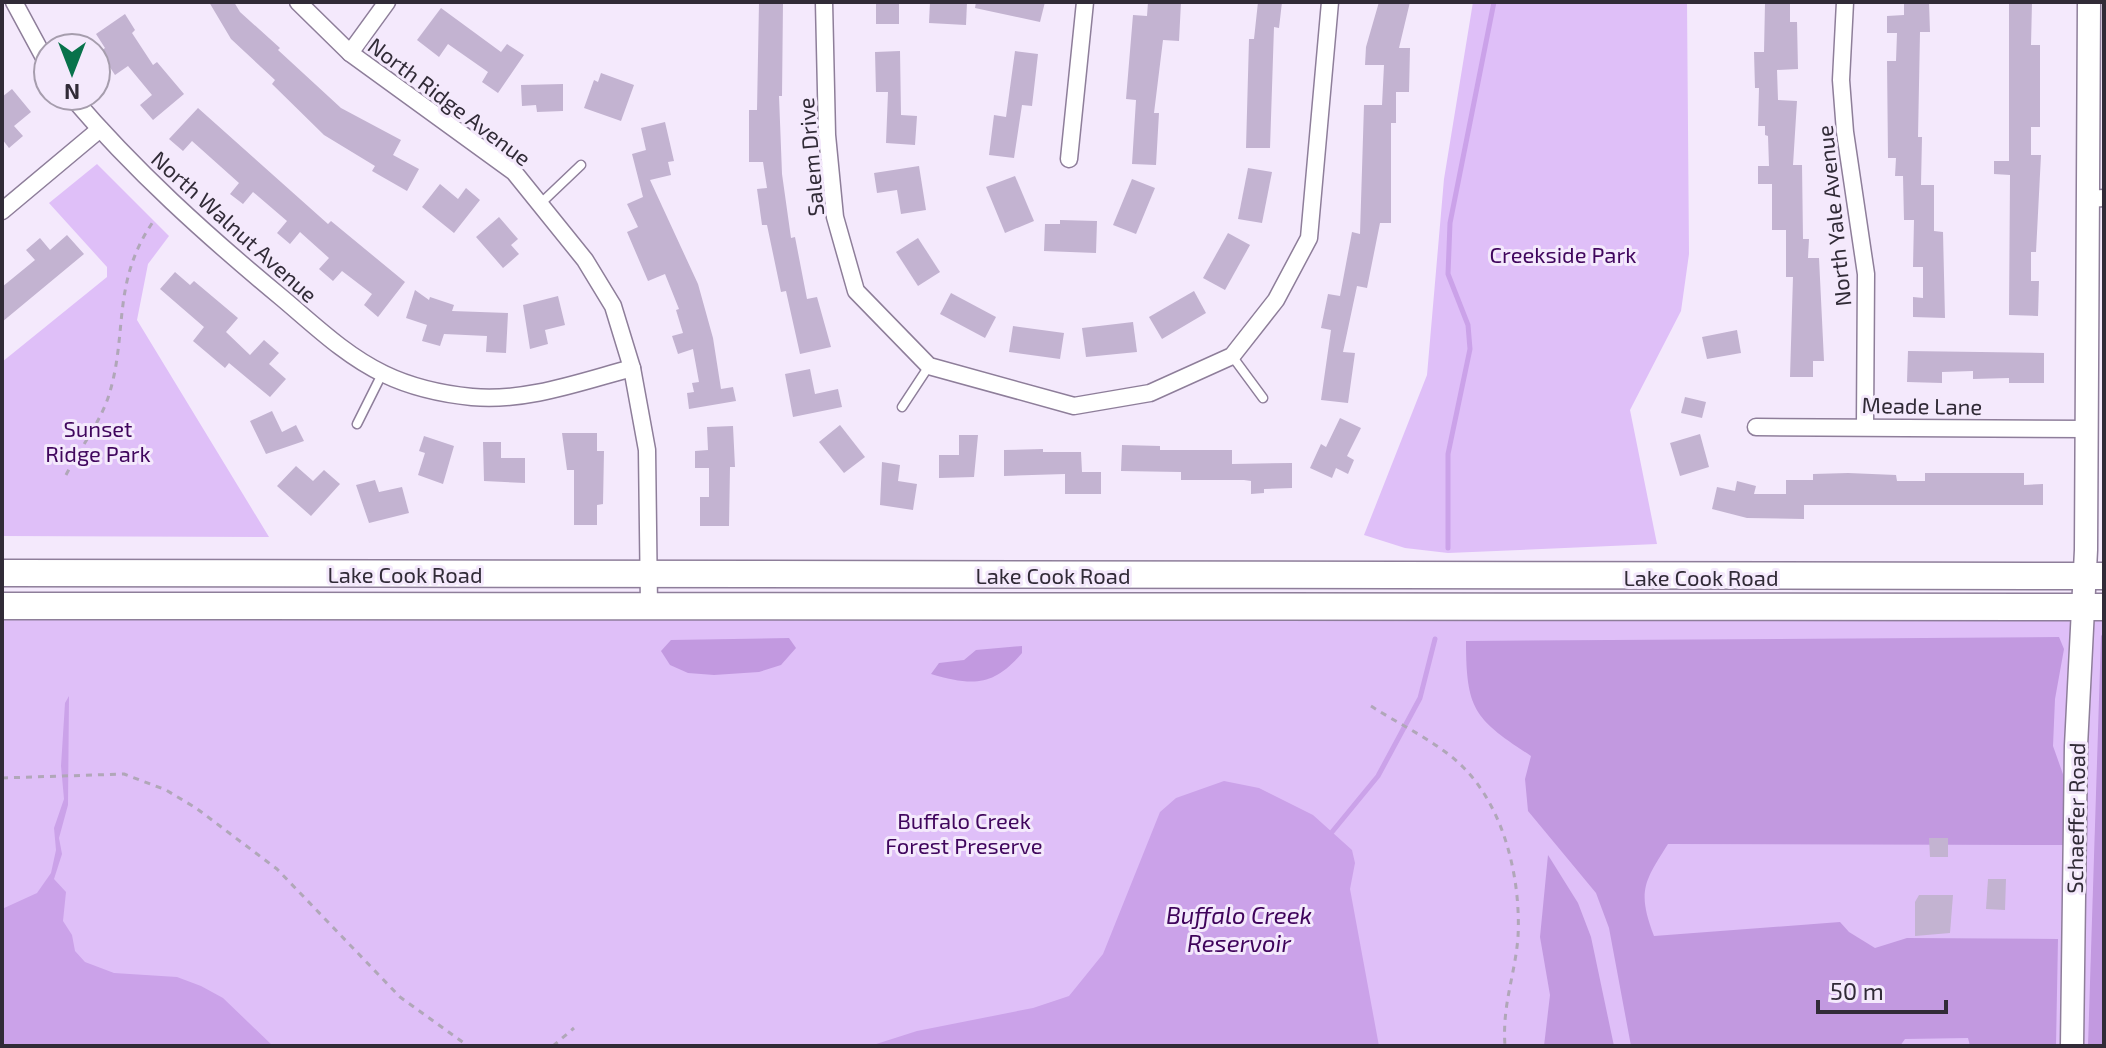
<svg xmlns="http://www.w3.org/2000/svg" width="2106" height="1048" viewBox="0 0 2106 1048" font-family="'Exo 2',sans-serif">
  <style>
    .green { fill: #dfbff8 }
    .forest { fill: #c299e0 }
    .water { fill: #cba2e9 }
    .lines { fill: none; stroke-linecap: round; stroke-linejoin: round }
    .stream { stroke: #cba2e9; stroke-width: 5 }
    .building { fill: #c3b3d1 }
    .lane-casing { stroke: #8e7e9a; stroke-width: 11 }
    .street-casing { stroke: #8e7e9a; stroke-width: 19 }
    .secondary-casing { stroke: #8e7e9a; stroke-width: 25 }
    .primary-casing { stroke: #8e7e9a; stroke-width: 29 }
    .path { stroke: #b0a7b8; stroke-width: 3; stroke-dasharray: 6 6; stroke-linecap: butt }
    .lane { stroke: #fff; stroke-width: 8 }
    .street { stroke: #fff; stroke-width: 16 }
    .secondary { stroke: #fff; stroke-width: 22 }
    .primary { stroke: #fff; stroke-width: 26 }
    .labels { text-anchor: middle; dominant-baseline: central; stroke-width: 6; stroke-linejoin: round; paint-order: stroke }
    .street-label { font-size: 22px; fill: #312b37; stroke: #f4e9fc }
    .park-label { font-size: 22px; fill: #40065d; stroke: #f4e9fc }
    .water-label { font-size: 24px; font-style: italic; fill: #3f035b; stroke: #f4e9fc }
  </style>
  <rect width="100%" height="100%" fill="#f4e9fc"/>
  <g class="green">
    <polygon points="1473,2 1687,2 1689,254 1681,311 1630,410 1657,544 1448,553 1405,548 1364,535 1427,375 1444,179"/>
    <polygon points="97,164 169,236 148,264 137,320 269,537 2,536 2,362 107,277 107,267 49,203"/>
    <polygon points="2,617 2104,620 2104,1046 2,1046"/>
  </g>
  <g class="forest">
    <polygon points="2104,632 2104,1046 2088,1046 2101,636"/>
    <path d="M 2059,637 L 2064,649 L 2055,699 L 2053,746 L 2064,777 L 2065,845 L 1668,844 C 1644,882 1637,891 1654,936 L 1840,922 L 1849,932 L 1875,948 L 1907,938 L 2058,939 L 2056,1046 L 1970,1046 L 1968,1038 L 1905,1039 L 1900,1046 L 1631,1046 L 1609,928 L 1596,893 L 1528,811 L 1525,779 L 1531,756 C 1475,719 1466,711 1466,641 Z"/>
    <polygon points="789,638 796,648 781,665 759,672 714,675 688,673 670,665 661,651 671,640"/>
    <path d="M 1022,646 L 1022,653 C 993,687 973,686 931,674 L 939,663 L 964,660 L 976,650 Z"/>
    <polygon points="1548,855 1578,903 1591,937 1614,1046 1544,1046 1550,995 1540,937"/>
  </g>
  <g class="water">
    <polygon points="69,696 68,805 59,838 62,854 54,879 66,892 63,921 72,935 75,951 85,962 114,973 177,977 201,986 223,998 273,1046 2,1046 2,909 37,893 51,873 56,850 54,828 64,799 61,766 65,703"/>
    <polygon points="1224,781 1259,788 1313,815 1352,850 1355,863 1350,889 1379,1046 870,1046 917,1031 1033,1008 1069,996 1103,954 1160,812 1176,798"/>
  </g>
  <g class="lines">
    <g class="stream">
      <polyline points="1448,548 1448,454 1470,349 1468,325 1448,274 1450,223 1494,2"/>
      <polyline points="1332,832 1378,776 1420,698 1435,639"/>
    </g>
  </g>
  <g class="building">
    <polygon points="209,2 234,2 240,12 280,48 278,50 341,108 401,140 393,155 419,169 407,191 372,171 375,166 324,135 272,84 275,80 231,39"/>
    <polygon points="759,2 783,2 782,96 779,96 782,174 791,238 795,237 807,299 817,297 831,347 800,354 786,291 781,292 767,225 762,225 757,189 767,188 763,162 749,162 749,110 757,110"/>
    <rect x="876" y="2" width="23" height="22"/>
    <polygon points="930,2 967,2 966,25 929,23"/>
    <polygon points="976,2 1045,2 1040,22 975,8"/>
    <polygon points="1148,2 1181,2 1179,41 1163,40 1154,113 1159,113 1156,165 1132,164 1136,100 1126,99 1133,15 1147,16"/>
    <polygon points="1258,2 1282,2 1279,28 1274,27 1270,148 1246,148 1249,39 1254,39"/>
    <polygon points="1379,2 1410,2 1399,48 1410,48 1409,92 1396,92 1396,123 1391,123 1391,223 1380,223 1367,288 1357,286 1343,352 1355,353 1348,403 1321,400 1331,330 1321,328 1328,294 1340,296 1352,232 1360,234 1364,105 1382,105 1384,65 1365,65 1366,47"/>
    <polygon points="1904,2 1929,2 1930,32 1920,32 1918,137 1922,137 1921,185 1934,185 1934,231 1943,232 1945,318 1913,317 1913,297 1923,298 1923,267 1913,267 1914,220 1904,220 1903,176 1895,176 1896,158 1888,158 1887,61 1896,61 1897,33 1887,33 1887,16 1904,15"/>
    <polygon points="2009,2 2032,2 2031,45 2040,45 2040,127 2031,127 2031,155 2041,155 2036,252 2031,252 2031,281 2039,281 2038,316 2009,315 2010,175 1994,174 1994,161 2009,161"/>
    <polygon points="1765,3 1790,4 1790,22 1797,22 1798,69 1777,70 1778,100 1797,101 1793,165 1802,165 1803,239 1809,239 1808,258 1819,258 1824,361 1813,361 1813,377 1790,377 1793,277 1786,277 1786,230 1772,230 1772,184 1758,184 1758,166 1769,166 1768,136 1765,135 1765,126 1758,126 1759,88 1755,88 1754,52 1764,52"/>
    <polygon points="441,8 501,52 507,44 524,55 498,93 482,82 488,72 448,44 439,57 417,40"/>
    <polygon points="125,14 135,30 132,33 153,65 157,62 184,94 153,120 140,105 152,95 128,66 115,75 100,52 105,48 96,34"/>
    <polygon points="900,51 901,115 917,116 915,145 886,143 888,92 876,92 875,52"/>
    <polygon points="1015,51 1038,54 1032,106 1022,105 1014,158 989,155 994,115 1006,117"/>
    <polygon points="601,73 634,85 621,121 584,108 594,80 598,82"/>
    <polygon points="563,84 563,111 537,112 536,105 522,106 521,85"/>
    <polygon points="12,89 31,112 14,126 23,136 9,148 2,139 2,97"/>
    <polygon points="198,108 328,224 331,221 405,282 378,317 364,305 372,294 342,271 333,281 319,269 329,258 300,232 290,244 277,233 287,221 253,192 243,204 230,194 239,183 192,141 183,151 169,139"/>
    <polygon points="665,122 674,161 668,162 671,175 650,180 698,284 713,338 721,389 733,387 736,401 689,409 687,393 694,392 692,383 699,382 693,349 678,354 672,336 683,333 676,310 679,309 665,274 648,281 627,232 638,227 627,204 643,197 632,154 646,150 641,128"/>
    <polygon points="919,166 926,210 901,214 897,190 877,193 874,173"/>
    <polygon points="1248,168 1272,172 1262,223 1238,219"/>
    <polygon points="1015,176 1034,221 1005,233 986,187"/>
    <polygon points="1132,179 1155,188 1136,234 1113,225"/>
    <polygon points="440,184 458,199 466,188 480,200 454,233 422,207"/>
    <polygon points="499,217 518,239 511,245 519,254 503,268 476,237"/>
    <polygon points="1060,220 1097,221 1096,253 1044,251 1045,224 1060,224"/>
    <polygon points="1228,233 1250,245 1225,290 1203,278"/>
    <polygon points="67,235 84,254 2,322 2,287 35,260 26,250 40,238 50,250"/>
    <polygon points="918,238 940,272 918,286 896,252"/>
    <polygon points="175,272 190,285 194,281 238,318 226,332 250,355 264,340 279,353 269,364 286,379 270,397 229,363 225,368 193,341 204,327 160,289"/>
    <polygon points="415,290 429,300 430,297 454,305 452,311 508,313 506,353 486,352 487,336 444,334 440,346 422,341 427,325 406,318"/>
    <polygon points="1194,291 1206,313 1162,339 1149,317"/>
    <polygon points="951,293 996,317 985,338 940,314"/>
    <polygon points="558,296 565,325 545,330 548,344 530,349 523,305"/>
    <polygon points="1133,322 1137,352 1086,357 1082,328"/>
    <polygon points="1013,326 1064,333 1060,359 1009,352"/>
    <polygon points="1737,330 1741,353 1707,359 1702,337"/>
    <polygon points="1908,351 2044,353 2044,383 2009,383 2009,378 1973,379 1973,371 1942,372 1942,383 1907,382"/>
    <polygon points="810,369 815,394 838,389 842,407 793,417 785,374"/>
    <polygon points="1685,397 1706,402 1702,418 1681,413"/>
    <polygon points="272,411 282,432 296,425 304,441 266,454 250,421"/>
    <polygon points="1340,418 1361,428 1347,456 1354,460 1348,474 1336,468 1332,478 1310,468 1321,444 1326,447"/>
    <polygon points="840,425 865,457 844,473 819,442"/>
    <polygon points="733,426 735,467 730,467 729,526 700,526 700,497 709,497 709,468 695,468 695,451 708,450 707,427"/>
    <polygon points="562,433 597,433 597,451 604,451 603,504 597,505 597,525 574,525 574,470 567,470"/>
    <polygon points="1700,434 1709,467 1680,476 1670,443"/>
    <polygon points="959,435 978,435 974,477 939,478 939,455 959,455"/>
    <polygon points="424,436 454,446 443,484 418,475 425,453 419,451"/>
    <polygon points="483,442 501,442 501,458 525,458 525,483 484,481"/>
    <polygon points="1122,445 1160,446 1160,450 1232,450 1232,464 1292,463 1292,488 1264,489 1264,493 1251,494 1251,481 1244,480 1181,480 1181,472 1121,471"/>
    <polygon points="1043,449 1043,452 1081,452 1082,472 1101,472 1101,494 1065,494 1065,474 1004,476 1004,450"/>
    <polygon points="882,462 900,465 898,481 917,484 913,510 880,505"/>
    <polygon points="296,466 313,481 324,470 340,484 311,516 277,486"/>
    <polygon points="1848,473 1896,475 1897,481 1925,481 1925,473 2024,473 2024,485 2043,484 2043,505 1804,505 1804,519 1747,518 1712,509 1717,487 1735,491 1737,481 1756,486 1754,494 1786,494 1786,480 1813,480 1813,474"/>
    <polygon points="375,480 379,492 402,487 409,513 369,523 356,485"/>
    <polygon points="1929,838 1948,838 1948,857 1930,857"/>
    <polygon points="1988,879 2006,879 2005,910 1986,909"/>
    <polygon points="1919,895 1953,895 1950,933 1915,936 1915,902"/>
  </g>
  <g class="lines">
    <defs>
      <g id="lane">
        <polyline points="540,204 581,165"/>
        <polyline points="1232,356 1263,398"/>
        <polyline points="902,407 929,366"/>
        <polyline points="357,424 382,374"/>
      </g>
      <g id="street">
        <polyline points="14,2 48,65"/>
        <polyline points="298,2 350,53 514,172 585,260 613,306 632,368 647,450 649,606"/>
        <polyline points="824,2 827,135 835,217 856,291 929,366 1074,406 1150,393 1232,356 1276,300 1309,238 1330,2"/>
        <polyline points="1845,2 1841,80 1845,132 1866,274 1865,425"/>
        <polyline points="350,53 387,2"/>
        <path d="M 71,96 C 135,171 206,235 282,298 C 314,325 346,356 384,374 C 411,387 442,394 472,397 C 526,402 580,382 632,368"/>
        <polyline points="1069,159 1085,2"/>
        <polyline points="2087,199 2104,198"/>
        <polyline points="2,211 100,129"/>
        <polyline points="1756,427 2087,429"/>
      </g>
      <polyline id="secondary" points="2072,1046 2076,746 2086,550 2089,2"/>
      <g id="primary">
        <polyline points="2,573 2104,576"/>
        <polyline points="2,606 2104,607"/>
      </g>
    </defs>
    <use href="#lane" class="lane-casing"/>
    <use href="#street" class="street-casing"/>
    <use href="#secondary" class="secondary-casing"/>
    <use href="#primary" class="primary-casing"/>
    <g class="path">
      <path d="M 66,475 C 79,450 99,424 108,398 C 129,334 110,282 155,219"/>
      <path d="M 1371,706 C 1400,725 1438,742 1463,767 C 1505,809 1521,880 1518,937 C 1515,976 1502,1004 1505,1046"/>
      <polyline points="2,778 124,774 166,790 196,808 277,869 400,997 468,1046"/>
      <polyline points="553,1046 574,1028"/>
    </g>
    <use href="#lane" class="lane"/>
    <use href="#street" class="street"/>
    <use href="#secondary" class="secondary"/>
    <use href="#primary" class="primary"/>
  </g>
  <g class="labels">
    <g class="street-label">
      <text transform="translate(450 101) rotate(37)">North Ridge Avenue</text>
      <text transform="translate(810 157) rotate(-95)">Salem Drive</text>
      <text transform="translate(1833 216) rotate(-96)">North Yale Avenue</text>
      <text transform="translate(235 226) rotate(42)">North Walnut Avenue</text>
      <text transform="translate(1922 405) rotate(1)">Meade Lane</text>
      <text x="405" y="574">Lake Cook Road</text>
      <text x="1053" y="575">Lake Cook Road</text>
      <text x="1701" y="577">Lake Cook Road</text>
      <text transform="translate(2075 818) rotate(-89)">Schaeffer Road</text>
    </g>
    <g class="park-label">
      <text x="1563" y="254">Creekside Park</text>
      <text x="98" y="428">Sunset<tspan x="98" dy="25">Ridge Park</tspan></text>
      <text x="964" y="820">Buffalo Creek<tspan x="964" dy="25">Forest Preserve</tspan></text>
    </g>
    <g class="water-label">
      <text x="1239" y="914">Buffalo Creek<tspan x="1239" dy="28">Reservoir</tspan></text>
    </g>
  </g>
  <rect width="2106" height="1048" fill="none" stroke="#312b37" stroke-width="8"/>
  <g transform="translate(72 72) rotate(180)"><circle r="38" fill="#f4e9fc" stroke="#a69dad" stroke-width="2"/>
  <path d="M0-6L14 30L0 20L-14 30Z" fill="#08724b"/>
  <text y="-12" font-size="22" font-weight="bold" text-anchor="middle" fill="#312b37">N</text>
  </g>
  <path d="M1818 1000v12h128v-12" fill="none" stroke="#312b37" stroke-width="4"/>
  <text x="1830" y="1000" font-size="24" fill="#312b37" stroke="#f4e9fc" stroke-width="6" paint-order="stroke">50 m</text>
</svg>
